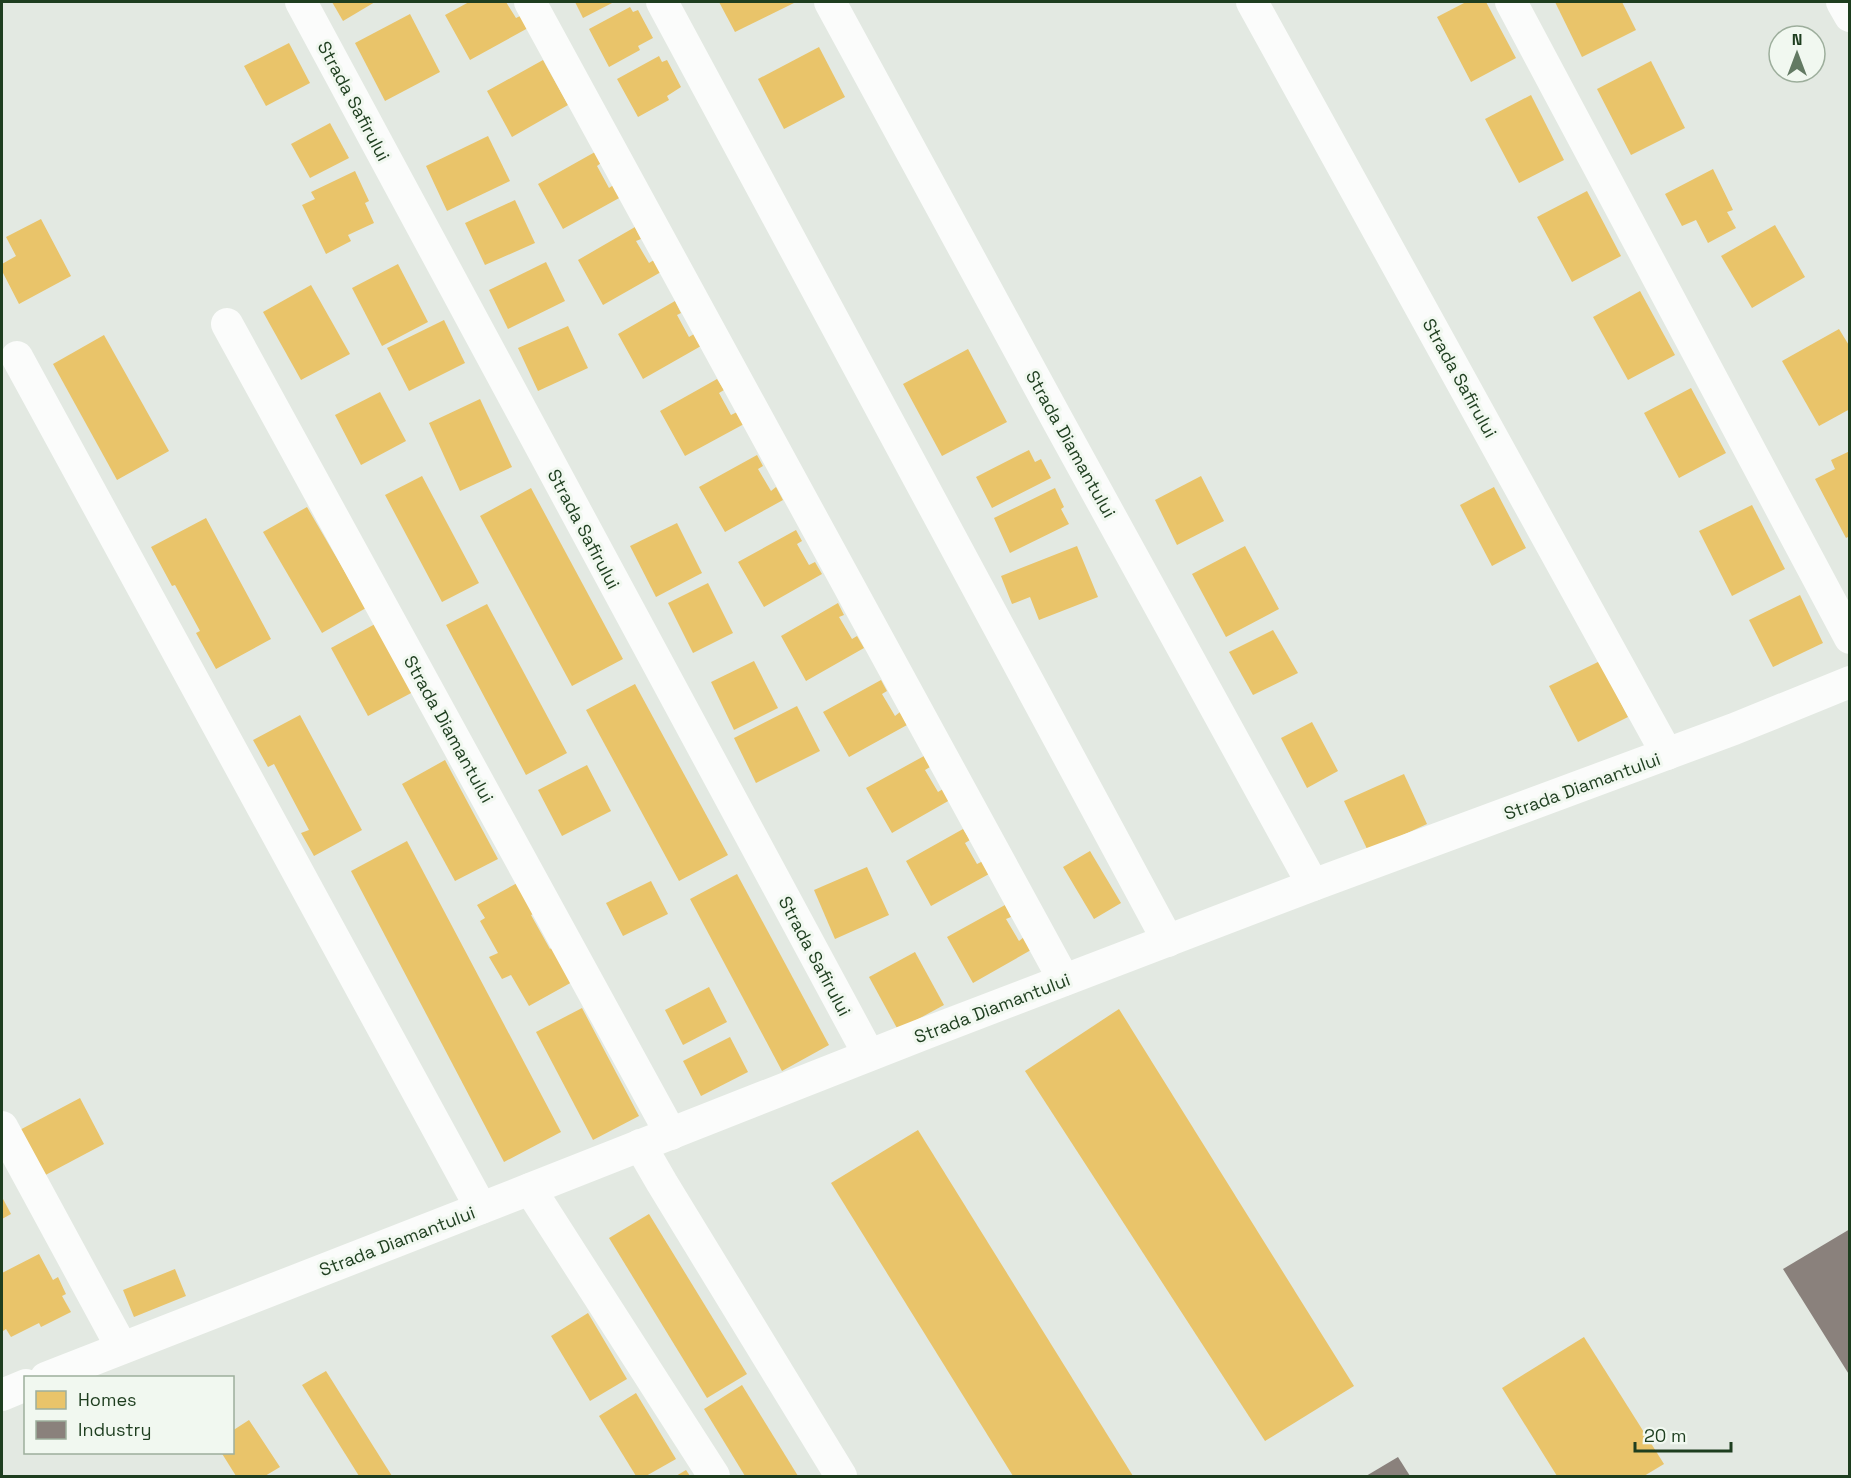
<svg xmlns="http://www.w3.org/2000/svg" width="1851" height="1478" viewBox="0 0 1851 1478" font-family="'Space Grotesk',sans-serif">
  <style>
    .homes { fill: #e9c46a }
    .industry { fill: #8a817c }
    .lines { fill: none; stroke-linecap: round; stroke-linejoin: round }
    .minor { stroke: #fbfcfb; stroke-width: 32 }
    .labels { text-anchor: middle; dominant-baseline: central; stroke-width: 6; stroke-linejoin: round; paint-order: stroke }
    .street-label { font-size: 18px; fill: #1e3e1f; stroke: #f1f8f0 }
  </style>
  <rect width="100%" height="100%" fill="#e3e9e2"/>
  <g class="homes">
    <polygon points="332,2 375,2 343,21"/>
    <polygon points="469,2 506,2 516,18 522,15 528,28 470,60 445,15"/>
    <polygon points="575,2 614,2 583,18"/>
    <polygon points="719,2 796,2 735,32"/>
    <polygon points="1466,2 1486,2 1516,58 1471,82 1437,17"/>
    <polygon points="1555,2 1622,2 1636,30 1582,57"/>
    <polygon points="630,7 633,12 638,10 653,38 638,46 640,50 609,67 589,29"/>
    <polygon points="410,14 440,72 385,101 355,43"/>
    <polygon points="289,43 310,83 266,106 244,66"/>
    <polygon points="819,47 845,97 784,129 758,79"/>
    <polygon points="659,56 662,62 667,60 681,87 667,96 669,100 638,117 617,79"/>
    <polygon points="543,60 568,105 512,137 487,91"/>
    <polygon points="1651,61 1685,128 1631,155 1597,89"/>
    <polygon points="1531,95 1564,160 1519,183 1485,119"/>
    <polygon points="330,123 349,158 310,178 291,144"/>
    <polygon points="488,136 510,181 447,211 426,166"/>
    <polygon points="595,152 601,163 597,166 609,188 615,184 621,197 563,229 538,184"/>
    <polygon points="1713,169 1733,210 1727,212 1736,228 1708,243 1696,220 1682,226 1665,194"/>
    <polygon points="355,171 369,201 365,203 374,223 348,235 351,241 326,254 302,205 315,199 311,192"/>
    <polygon points="1587,191 1621,256 1572,282 1537,217"/>
    <polygon points="515,200 535,243 485,265 465,223"/>
    <polygon points="41,219 71,276 19,304 2,271 2,264 16,256 6,237"/>
    <polygon points="1775,225 1805,277 1752,308 1721,256"/>
    <polygon points="635,227 641,239 636,241 649,263 654,260 661,272 603,305 578,260"/>
    <polygon points="546,262 565,301 508,329 489,290"/>
    <polygon points="398,264 428,322 382,346 352,288"/>
    <polygon points="311,285 350,354 301,380 263,312"/>
    <polygon points="1640,291 1675,355 1628,380 1593,317"/>
    <polygon points="675,301 681,313 677,315 689,337 694,334 701,346 643,379 618,334"/>
    <polygon points="444,320 465,363 409,391 387,348"/>
    <polygon points="568,326 588,368 538,391 518,348"/>
    <polygon points="1839,329 1850,347 1850,409 1819,426 1782,361"/>
    <polygon points="104,335 169,451 117,480 53,364"/>
    <polygon points="968,349 1007,422 942,456 903,384"/>
    <polygon points="717,379 724,390 719,393 731,415 737,412 744,424 685,456 660,411"/>
    <polygon points="1691,388 1726,453 1679,478 1644,413"/>
    <polygon points="380,392 406,441 361,465 335,415"/>
    <polygon points="480,399 512,467 460,491 429,423"/>
    <polygon points="1029,450 1035,462 1041,459 1051,478 992,508 976,477"/>
    <polygon points="1850,451 1850,536 1846,538 1815,479 1835,469 1831,460"/>
    <polygon points="757,455 763,466 758,469 771,491 776,487 783,500 725,532 699,487"/>
    <polygon points="422,476 479,583 442,602 385,495"/>
    <polygon points="1201,476 1224,521 1177,545 1155,500"/>
    <polygon points="1494,487 1526,548 1492,566 1460,505"/>
    <polygon points="531,488 623,659 572,686 480,516"/>
    <polygon points="1055,488 1064,507 1061,509 1069,524 1010,553 994,518"/>
    <polygon points="1752,505 1785,569 1732,596 1699,531"/>
    <polygon points="307,507 366,608 322,633 263,532"/>
    <polygon points="206,518 271,639 216,669 196,633 200,631 175,585 172,586 151,547"/>
    <polygon points="677,523 702,573 656,597 630,546"/>
    <polygon points="796,530 802,541 797,544 809,565 815,562 822,574 764,607 738,562"/>
    <polygon points="1077,546 1098,597 1039,620 1030,597 1012,604 1001,576"/>
    <polygon points="1245,546 1279,609 1226,637 1192,574"/>
    <polygon points="708,583 733,633 693,653 668,603"/>
    <polygon points="1800,595 1823,643 1773,667 1749,620"/>
    <polygon points="838,603 844,615 839,617 852,639 857,636 864,648 806,681 781,636"/>
    <polygon points="487,604 567,753 526,775 446,625"/>
    <polygon points="375,624 413,692 368,716 331,648"/>
    <polygon points="1273,630 1298,673 1253,695 1229,652"/>
    <polygon points="754,661 778,708 734,730 711,682"/>
    <polygon points="1600,661 1628,717 1578,742 1549,686"/>
    <polygon points="881,680 887,691 882,694 895,716 900,712 907,725 849,757 823,712"/>
    <polygon points="635,684 728,855 679,881 586,710"/>
    <polygon points="797,706 820,751 756,783 734,738"/>
    <polygon points="300,715 362,830 314,856 301,833 309,830 274,764 268,767 253,740"/>
    <polygon points="1312,722 1338,771 1307,788 1281,738"/>
    <polygon points="924,756 930,767 925,770 938,792 943,789 950,800 892,833 866,788"/>
    <polygon points="445,760 498,859 455,881 402,784"/>
    <polygon points="587,765 611,811 562,836 538,790"/>
    <polygon points="1404,774 1427,824 1368,851 1344,801"/>
    <polygon points="963,829 970,840 965,843 977,864 983,861 989,874 931,906 906,861"/>
    <polygon points="407,841 561,1132 504,1162 351,871"/>
    <polygon points="1090,851 1121,903 1094,919 1063,867"/>
    <polygon points="867,867 889,915 835,939 814,890"/>
    <polygon points="737,874 829,1045 782,1071 690,899"/>
    <polygon points="651,881 668,914 623,936 606,903"/>
    <polygon points="519,882 536,913 531,915 550,949 554,946 574,981 529,1006 511,975 502,979 489,957 498,953 480,921 485,918 477,905"/>
    <polygon points="1005,905 1011,917 1006,919 1019,941 1024,937 1031,950 973,983 947,937"/>
    <polygon points="915,952 944,1005 898,1030 869,977"/>
    <polygon points="709,987 727,1022 683,1045 665,1010"/>
    <polygon points="582,1008 639,1116 593,1140 536,1032"/>
    <polygon points="1119,1009 1354,1386 1265,1441 1025,1071"/>
    <polygon points="730,1037 748,1072 701,1096 683,1061"/>
    <polygon points="80,1098 104,1144 38,1179 14,1133"/>
    <polygon points="918,1130 1133,1476 1013,1476 831,1183"/>
    <polygon points="2,1197 11,1214 2,1219"/>
    <polygon points="649,1214 747,1374 707,1398 609,1238"/>
    <polygon points="39,1254 53,1280 58,1277 66,1294 62,1296 71,1312 41,1327 39,1323 11,1337 6,1329 3,1331 2,1328 2,1273"/>
    <polygon points="175,1269 186,1296 134,1317 123,1290"/>
    <polygon points="588,1313 627,1379 590,1401 551,1336"/>
    <polygon points="1584,1337 1664,1464 1644,1476 1557,1476 1502,1388"/>
    <polygon points="326,1371 392,1476 359,1476 302,1385"/>
    <polygon points="742,1385 798,1476 745,1476 704,1409"/>
    <polygon points="636,1393 676,1459 646,1476 636,1476 599,1416"/>
    <polygon points="249,1420 280,1467 265,1476 236,1476 221,1452 232,1452 232,1431"/>
    <polygon points="686,1470 690,1476 676,1476"/>
  </g>
  <g class="industry">
    <polygon points="1850,1229 1850,1376 1783,1269"/>
    <polygon points="1398,1457 1410,1476 1366,1476"/>
  </g>
  <g class="lines">
    <g class="minor">
      <polyline points="301,2 869,1055"/>
      <polyline points="530,2 1064,980"/>
      <polyline points="662,2 1168,941"/>
      <polyline points="830,2 1059,423 1313,885"/>
      <polyline points="1252,2 1667,754"/>
      <polyline points="1511,2 1850,638"/>
      <polyline points="1842,2 1850,16"/>
      <polyline points="227,324 671,1134"/>
      <polyline points="17,357 481,1208"/>
      <polyline points="2,1127 122,1348"/>
      <polyline points="640,1145 662,1183 841,1476"/>
      <polyline points="530,1189 714,1476"/>
      <polyline points="46,1378 530,1189 926,1033 1313,885 1734,729 1850,682"/>
      <polyline points="2,1395 26,1385"/>
    </g>
  </g>
  <g class="labels">
    <g class="street-label">
      <text transform="translate(354 101) rotate(62)">Strada Safirului</text>
      <text transform="translate(1460 378) rotate(61)">Strada Safirului</text>
      <text transform="translate(1071 444) rotate(61)">Strada Diamantului</text>
      <text transform="translate(584 529) rotate(62)">Strada Safirului</text>
      <text transform="translate(449 729) rotate(61)">Strada Diamantului</text>
      <text transform="translate(1582 786) rotate(-20)">Strada Diamantului</text>
      <text transform="translate(815 956) rotate(62)">Strada Safirului</text>
      <text transform="translate(992 1008) rotate(-21)">Strada Diamantului</text>
      <text transform="translate(397 1241) rotate(-21)">Strada Diamantului</text>
    </g>
  </g>
  <rect width="1851" height="1478" fill="none" stroke="#1e3e1f" stroke-width="6"/>
  <rect x="24" y="1376" width="210" height="78" fill="#f1f8f0" stroke="#9dae9c" stroke-width="1.5"/>
  <rect x="36" y="1391" width="30" height="18" fill="#e9c46a" stroke="#9dae9c" stroke-width="1.5"/>
  <text x="78" y="1406" font-size="18" fill="#1e3e1f">Homes</text>
  <rect x="36" y="1421" width="30" height="18" fill="#8a817c" stroke="#9dae9c" stroke-width="1.5"/>
  <text x="78" y="1436" font-size="18" fill="#1e3e1f">Industry</text>
  <g transform="translate(1797 54)"><circle r="28" fill="#f1f8f0" stroke="#9dae9c" stroke-width="1.5"/>
  <path d="M0-4.5L10 22L0 15L-10 22Z" fill="#637a63"/>
  <text y="-9" font-size="16" font-weight="bold" text-anchor="middle" fill="#1e3e1f">N</text>
  </g>
  <path d="M1635 1442v9h96v-9" fill="none" stroke="#1e3e1f" stroke-width="3"/>
  <text x="1644" y="1442" font-size="18" fill="#1e3e1f" stroke="#f1f8f0" stroke-width="4.5" paint-order="stroke">20 m</text>
</svg>
